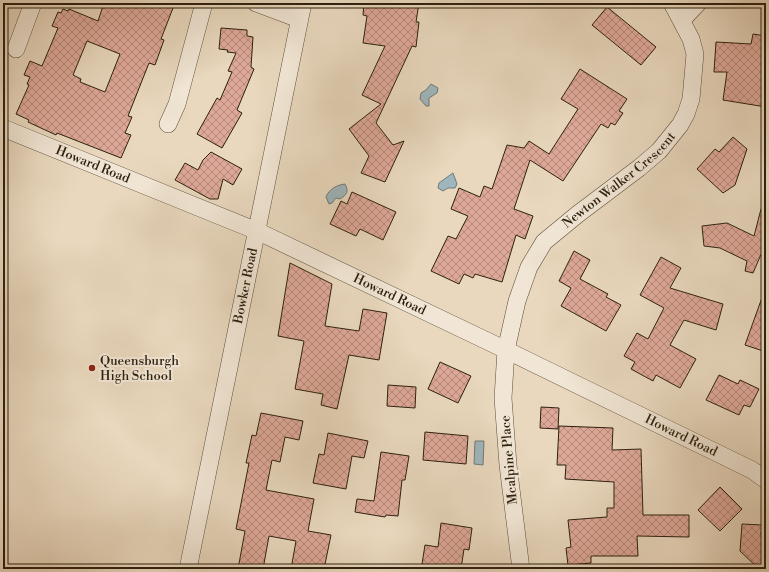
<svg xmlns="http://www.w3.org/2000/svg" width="769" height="572" viewBox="0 0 769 572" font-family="'Libre Bodoni',serif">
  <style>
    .water { fill: #9eb6bd; stroke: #707a77 }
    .building { fill: url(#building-cross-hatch); stroke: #2c200f; fill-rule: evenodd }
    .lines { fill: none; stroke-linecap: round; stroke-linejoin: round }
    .street-casing { stroke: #5b4e3b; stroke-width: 18 }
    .street { stroke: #f1e6d5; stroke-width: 17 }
    .poi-dot { fill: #8f2418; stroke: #f1e6d5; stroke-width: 1.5 }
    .labels { text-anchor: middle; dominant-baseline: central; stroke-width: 4; stroke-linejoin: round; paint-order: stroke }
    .street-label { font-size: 13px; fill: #2c200f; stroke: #f1e6d5 }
    .poi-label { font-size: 13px; fill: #2c200f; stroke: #f1e6d5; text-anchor: start }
  </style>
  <defs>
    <pattern id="building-cross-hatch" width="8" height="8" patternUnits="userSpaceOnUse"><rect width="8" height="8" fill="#dea898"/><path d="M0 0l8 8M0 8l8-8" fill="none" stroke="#b4887a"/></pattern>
  </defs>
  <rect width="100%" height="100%" fill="#e9d8be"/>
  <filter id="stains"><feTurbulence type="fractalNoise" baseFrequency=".005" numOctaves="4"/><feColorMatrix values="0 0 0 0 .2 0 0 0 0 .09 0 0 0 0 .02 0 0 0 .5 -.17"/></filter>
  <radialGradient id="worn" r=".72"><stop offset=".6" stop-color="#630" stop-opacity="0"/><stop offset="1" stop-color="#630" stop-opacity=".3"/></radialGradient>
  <g class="water">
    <polygon points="431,84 438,88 437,93 429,98 429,106 426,106 420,99 421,93 426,90"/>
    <polygon points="453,173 457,184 455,188 448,188 443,191 438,188 439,183"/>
    <path d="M 345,184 C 349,191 347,195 340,199 L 336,198 L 332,203 L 329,204 L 326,197 C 329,189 337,185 345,184 Z"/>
    <polygon points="475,441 484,441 483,465 474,464"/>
  </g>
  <g class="building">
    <path d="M 104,3 L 161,3 L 173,8 L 161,39 L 164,40 L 155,65 L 149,63 L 128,116 L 132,117 L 125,133 L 131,135 L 121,158 L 57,133 L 56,135 L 28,122 L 29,120 L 16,114 L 29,85 L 27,84 L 30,77 L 24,75 L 30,61 L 42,66 L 58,28 L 52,26 L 58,12 L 61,13 L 63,9 L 68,11 L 69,9 L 98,21 ZM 87,41 L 120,54 L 105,92 L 80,82 L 81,79 L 73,75 Z"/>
    <polygon points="364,3 419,3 416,22 419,22 416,47 412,46 376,123 393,145 404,141 385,182 361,173 369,156 349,129 381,104 362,95 385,46 363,43 367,16 363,15"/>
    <polygon points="607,7 656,47 641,65 592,25"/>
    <polygon points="221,28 247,30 247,36 253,37 251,67 254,69 237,110 242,113 222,148 197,134 217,98 220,100 232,72 228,71 236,53 227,52 228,50 219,49"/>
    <polygon points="753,34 766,36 766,107 723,100 727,72 714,72 716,42 751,44"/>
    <polygon points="580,69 627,99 619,111 623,113 615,125 611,123 608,128 601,124 563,181 530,160 514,209 533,216 525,239 516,235 502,282 475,274 473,278 464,274 459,284 431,271 448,236 456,239 468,216 451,209 459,188 480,197 484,186 492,189 507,145 524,148 529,141 549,154 578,109 561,99"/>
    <polygon points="733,137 747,149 735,185 723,193 697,169 715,149 719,152"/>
    <polygon points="211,152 242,169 233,185 223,179 218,199 210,199 175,180 185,163 198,170 203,160"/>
    <polygon points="352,192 396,212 383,240 360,229 356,236 330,224 341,201 347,204"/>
    <polygon points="761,209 766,209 766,243 753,273 745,271 747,261 720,248 704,246 702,226 727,223 754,236"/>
    <polygon points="574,251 590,260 580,279 608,294 606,297 621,305 606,331 561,306 571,288 559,281"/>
    <polygon points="661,257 681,268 670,288 723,304 716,330 684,320 670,345 696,359 680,388 656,375 653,381 631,369 635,362 624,356 637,333 648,339 664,308 640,295"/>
    <polygon points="290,263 332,284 325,326 359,331 363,309 387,313 379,360 349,355 337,409 321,405 323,394 295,389 304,341 278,336"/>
    <polygon points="764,292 766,292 766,352 745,345"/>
    <polygon points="440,362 471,376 458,403 428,389"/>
    <polygon points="719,375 738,384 740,380 759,389 750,407 744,405 739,415 706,400"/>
    <polygon points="388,385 416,387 415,408 387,406"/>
    <polygon points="541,407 559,408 558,429 540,428"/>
    <polygon points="261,413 303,421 299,440 285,437 280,462 272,460 266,490 314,499 308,531 331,535 324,569 291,569 296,541 269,536 263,569 238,569 245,531 236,529 249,463 246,463 252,435 256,436"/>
    <polygon points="559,426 613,428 612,450 641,449 643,515 689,515 689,537 637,536 638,556 591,556 591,563 568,565 566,548 571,547 568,520 607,517 607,508 614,508 614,482 565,479 566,465 557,465"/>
    <polygon points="425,432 468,436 466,464 423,460"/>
    <polygon points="328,433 368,441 364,458 352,456 346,489 313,483 319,454 324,455"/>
    <polygon points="381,452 409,456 405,480 402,480 398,516 386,515 385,517 355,512 357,499 374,501"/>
    <polygon points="720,487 742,509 720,531 698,510"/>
    <polygon points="441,523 472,528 469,550 464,549 461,569 422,564 425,545 438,547"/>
    <polygon points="742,524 762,525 761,535 766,535 766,569 759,569 740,551"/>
  </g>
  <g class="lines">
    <defs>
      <g id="street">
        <polyline points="256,3 299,19"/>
        <polyline points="682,20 698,3"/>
        <polyline points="16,49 33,3"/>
        <polyline points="168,124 177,104 204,3"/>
        <path id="s1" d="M 3,128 L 257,231 L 506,350 L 752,470 L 766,480"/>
        <path id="s2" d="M 188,569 L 303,3"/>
        <path id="s3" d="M 521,569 L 508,465 L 503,398 L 506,350 L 517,301 L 529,267 L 544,242 L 578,214 L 639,168 L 659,151 L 680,125 L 686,114 L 691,99 L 695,54 L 691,39 L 672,3"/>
      </g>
    </defs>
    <use href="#street" class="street-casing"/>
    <use href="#street" class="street"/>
  </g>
  <circle class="poi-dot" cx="92" cy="368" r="4"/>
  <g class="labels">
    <g class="street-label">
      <text stroke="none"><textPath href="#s1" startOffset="97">Howard Road</textPath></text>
      <text stroke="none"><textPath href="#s3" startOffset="433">Newton Walker Crescent</textPath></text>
      <text stroke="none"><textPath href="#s2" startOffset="289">Bowker Road</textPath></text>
      <text stroke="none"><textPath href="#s1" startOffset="421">Howard Road</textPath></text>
      <text stroke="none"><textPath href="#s1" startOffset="745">Howard Road</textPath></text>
      <text transform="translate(509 460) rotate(-95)">Mcalpine Place</text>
    </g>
    <g class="poi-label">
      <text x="100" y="361">Queensburgh<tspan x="100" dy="15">High School</tspan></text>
    </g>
  </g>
  <rect width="769" height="572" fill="none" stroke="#e9d8be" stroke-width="16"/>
  <rect x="4" y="4" width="761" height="564" fill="none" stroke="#2c200f" stroke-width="2"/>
  <rect x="8" y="8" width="753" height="556" fill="none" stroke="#2c200f"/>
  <rect width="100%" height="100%" filter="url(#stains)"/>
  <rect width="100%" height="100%" fill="url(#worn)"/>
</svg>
